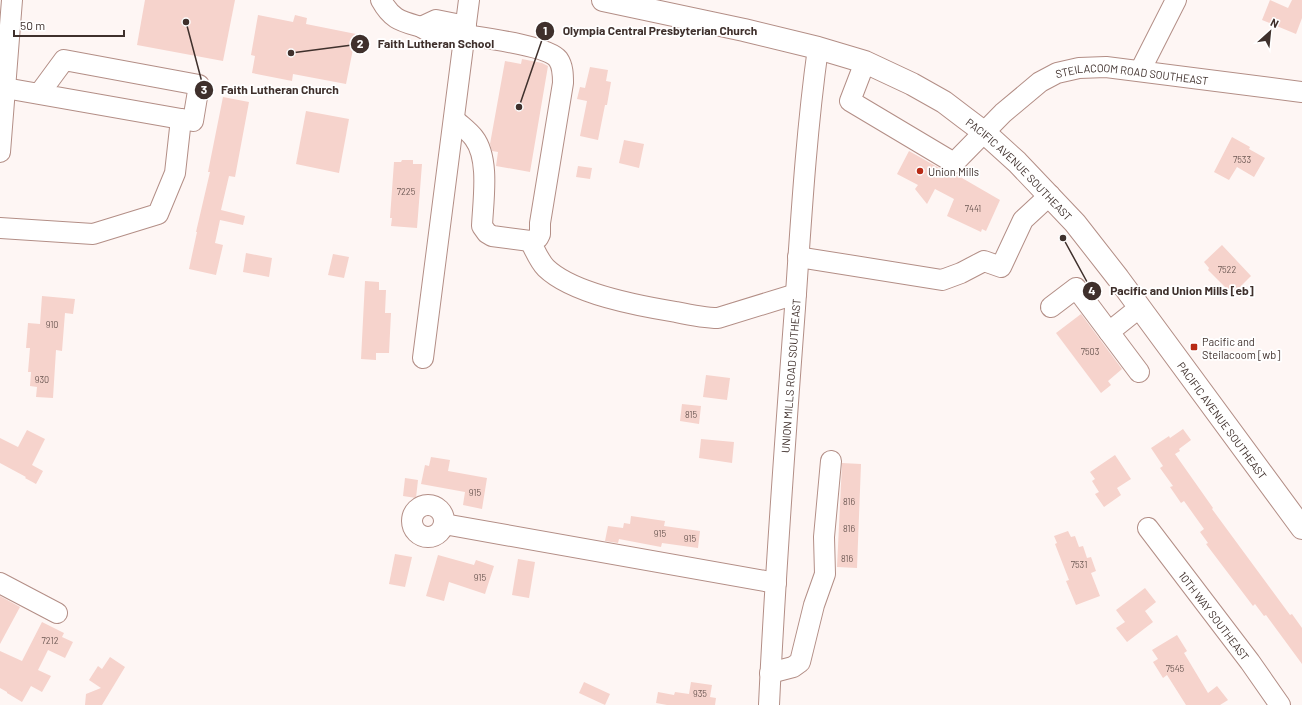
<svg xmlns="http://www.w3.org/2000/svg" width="1302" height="705" viewBox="0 0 1302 705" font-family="Barlow,sans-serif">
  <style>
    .building { fill: #f6d3cc }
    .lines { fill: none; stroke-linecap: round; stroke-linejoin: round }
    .minor-casing { stroke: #b38e86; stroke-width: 22 }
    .major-casing { stroke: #b38e86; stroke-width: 24 }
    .minor { stroke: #fff; stroke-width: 20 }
    .major { stroke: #fff; stroke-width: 22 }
    .poi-dot { fill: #b72a15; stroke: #fff; stroke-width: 1.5 }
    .labels { text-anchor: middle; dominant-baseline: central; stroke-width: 3.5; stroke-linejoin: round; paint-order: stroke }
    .number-label { font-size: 9px; fill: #6d5954 }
    .street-label { font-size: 11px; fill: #3f302c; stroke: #fff }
    .poi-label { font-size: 11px; fill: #3f302c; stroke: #fff; text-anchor: start }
    .leader { fill: none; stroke: #3f302c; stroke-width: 1.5 }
    .callout-dot { fill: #3f302c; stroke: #fff; stroke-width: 1.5 }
    .mark-label { font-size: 12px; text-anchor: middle; font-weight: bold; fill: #fff }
    .callout-label { font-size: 12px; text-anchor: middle; font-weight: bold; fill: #3f302c; stroke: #fff; stroke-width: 3.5; stroke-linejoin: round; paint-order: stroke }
  </style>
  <rect width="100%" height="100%" fill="#fef6f4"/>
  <g class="building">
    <polygon points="145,0 235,0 223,61 137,45"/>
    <polygon points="1270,0 1288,8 1292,0 1302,0 1302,18 1296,34 1262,20"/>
    <polygon points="258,15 293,22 295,15 307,18 306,24 356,34 346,84 293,74 292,81 252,73 255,56 251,55"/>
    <polygon points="522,59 542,63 548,66 530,172 496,166 498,152 492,151 490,144 505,61 521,64"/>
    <polygon points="590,67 608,70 606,81 611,82 607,105 605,105 598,140 580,136 587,101 577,99 580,87 585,88"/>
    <polygon points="223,97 249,102 235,177 229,176 221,210 245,216 243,225 220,220 215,243 223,245 216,275 189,269 197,232 196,232 210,172 208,172"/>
    <polygon points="306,111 349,119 339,173 296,164"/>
    <polygon points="1232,137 1250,147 1249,149 1265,158 1254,177 1237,167 1229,180 1214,172"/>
    <polygon points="624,140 644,144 639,168 619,163"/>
    <polygon points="909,151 948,173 955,174 962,178 1000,200 986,231 982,229 981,232 947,216 954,199 935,189 927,204 915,189 918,185 897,174"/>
    <polygon points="402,160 413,160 413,164 422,164 417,228 391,226 392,218 390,218 394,162 401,162"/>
    <polygon points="578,166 592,168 590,179 576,177"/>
    <polygon points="1222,245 1251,276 1233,294 1227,287 1226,288 1208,270 1209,268 1204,262"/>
    <polygon points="246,253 272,258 269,277 243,272"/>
    <polygon points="333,254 349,257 344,278 328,275"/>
    <polygon points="365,281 379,282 379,290 386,290 385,313 391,313 389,353 376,353 376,360 361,359"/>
    <polygon points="42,296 75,299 73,314 65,313 62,351 56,350 53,398 36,397 37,387 30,386 31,372 28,372 30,348 26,348 28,323 40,324"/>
    <polygon points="1081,314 1122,369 1108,381 1111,385 1101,393 1056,333"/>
    <polygon points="706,375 730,378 727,400 703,397"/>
    <polygon points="682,404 701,406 699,424 680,421"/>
    <polygon points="1183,429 1191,440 1179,449 1180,451 1175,454 1213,508 1212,509 1290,615 1292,614 1302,628 1302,664 1266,615 1264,616 1255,604 1253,606 1206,544 1208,543 1200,532 1204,529 1184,501 1181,503 1170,487 1173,486 1160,468 1163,466 1151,448 1169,436 1170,438"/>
    <polygon points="27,430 45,439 32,465 43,471 36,484 25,478 26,477 0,463 0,438 18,447"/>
    <polygon points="701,439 734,442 732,463 699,458"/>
    <polygon points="1115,455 1131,479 1117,488 1121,495 1104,507 1095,494 1099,492 1092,481 1095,479 1090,472"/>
    <polygon points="431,457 450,460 448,471 487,478 482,509 463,505 465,492 421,484 425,465 429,466"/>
    <polygon points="842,463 861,464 857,568 837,567"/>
    <polygon points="405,478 418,480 416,498 403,496"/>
    <polygon points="631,516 665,521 664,526 700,531 698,548 662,543 661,547 619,539 618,543 605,541 608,526 623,528 624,523 630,524"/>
    <polygon points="1068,531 1071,537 1075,536 1079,547 1083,546 1087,558 1091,557 1096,571 1091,573 1100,596 1076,605 1066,581 1069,580 1055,544 1057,543 1054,536"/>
    <polygon points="395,554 412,557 405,587 389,584"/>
    <polygon points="438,555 474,565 476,560 494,566 485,594 449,582 444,601 426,596"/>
    <polygon points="518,559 535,562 529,598 512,595"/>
    <polygon points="1145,588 1156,602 1145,611 1153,622 1127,642 1116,628 1125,622 1116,610"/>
    <polygon points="0,596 20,607 0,644"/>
    <polygon points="42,622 64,633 62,637 73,642 65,658 48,650 38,670 51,676 42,692 31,686 22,702 7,693 7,692 0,688 0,651 22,661"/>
    <polygon points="1177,635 1187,651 1184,653 1208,693 1217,686 1228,700 1220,705 1186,705 1167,675 1163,678 1153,662 1158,659 1152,650"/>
    <polygon points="110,657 125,667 102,705 85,705 86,694 101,688 89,680 98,666 102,669"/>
    <polygon points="584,682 610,694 605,705 579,693"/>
    <polygon points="691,682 712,685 710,697 716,698 715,705 667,705 656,703 658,692 674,695 675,692 689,694"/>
  </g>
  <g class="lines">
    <defs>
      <g id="minor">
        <path d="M 381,0 C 392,20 401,21 421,27"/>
        <polyline points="464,40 438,37 421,27 436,20 466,26"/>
        <path id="s1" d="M 865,62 L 850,101 L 954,163 L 1003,113 L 1040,82 L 1057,73 L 1079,68 L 1106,67 L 1302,92"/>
        <polyline points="1140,71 1176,0"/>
        <polyline points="5,88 181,119 193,121 199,85 64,60 39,94"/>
        <path d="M 454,119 C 460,125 469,131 474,138 C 490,159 483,201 482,226 L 487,233 L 492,236 L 530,241 L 538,238 L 540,234 L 540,223 L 563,83 C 563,75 563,66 558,59 C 548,46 484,38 465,35"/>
        <polyline points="0,152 12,0"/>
        <polyline points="0,228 93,234 158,214 175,173 181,119"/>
        <path d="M 530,241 C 535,250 539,261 546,268 C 573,294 639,306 676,312 C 690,315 704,318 718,318 L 796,294"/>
        <polyline points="798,257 942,280 961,273 984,261 1001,267 1023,220 1050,195"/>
        <polyline points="1051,307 1076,288 1139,372"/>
        <polyline points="1109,332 1139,308"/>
        <polyline points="423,358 469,0"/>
        <circle cx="428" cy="521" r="16"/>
        <polyline points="444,524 776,583"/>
        <path id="s2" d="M 1148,528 L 1250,662 L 1280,705"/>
        <polyline points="0,583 57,613"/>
        <polyline points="770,673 793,667 800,662 814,605 825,574 824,537 831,461"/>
        <path id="s3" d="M 769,705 C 775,573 785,441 795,308 C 801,221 806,134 818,48"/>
      </g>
      <g id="major">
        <path id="s4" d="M 603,0 L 744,30 L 818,48 L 865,62 L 912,84 L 944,102 L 965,118 L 985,133 L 1017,162 L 1075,223 L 1118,278 L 1302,528"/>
      </g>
    </defs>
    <use href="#minor" class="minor-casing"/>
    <use href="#major" class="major-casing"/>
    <use href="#minor" class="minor"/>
    <use href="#major" class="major"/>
  </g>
  <g class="poi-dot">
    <circle cx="920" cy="171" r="4"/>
    <rect x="1190" y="343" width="8" height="8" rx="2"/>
  </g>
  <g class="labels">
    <g class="number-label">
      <text x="1242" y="159">7533</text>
      <text x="406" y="191">7225</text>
      <text x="973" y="208">7441</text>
      <text x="1227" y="269">7522</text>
      <text x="52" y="324">910</text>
      <text x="1090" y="351">7503</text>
      <text x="42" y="379">930</text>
      <text x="691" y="414">815</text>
      <text x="475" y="492">915</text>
      <text x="849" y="501">816</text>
      <text x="849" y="528">816</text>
      <text x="660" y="533">915</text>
      <text x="690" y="538">915</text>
      <text x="847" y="558">816</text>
      <text x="1079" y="564">7531</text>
      <text x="480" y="577">915</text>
      <text x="50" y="640">7212</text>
      <text x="1175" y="668">7545</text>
      <text x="700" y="693">935</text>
    </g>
    <g class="street-label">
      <text stroke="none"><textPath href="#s1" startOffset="376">STEILACOOM ROAD SOUTHEAST</textPath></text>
      <text stroke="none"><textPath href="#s4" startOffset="459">PACIFIC AVENUE SOUTHEAST</textPath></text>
      <text stroke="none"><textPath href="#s3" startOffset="330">UNION MILLS ROAD SOUTHEAST</textPath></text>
      <text stroke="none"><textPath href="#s4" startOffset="783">PACIFIC AVENUE SOUTHEAST</textPath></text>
      <text stroke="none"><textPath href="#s2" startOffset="110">10TH WAY SOUTHEAST</textPath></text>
    </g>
    <g class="poi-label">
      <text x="928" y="171">Union Mills</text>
      <text x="1202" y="341">Pacific and<tspan x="1202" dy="13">Steilacoom [wb]</tspan></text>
    </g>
  </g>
  <path class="leader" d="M519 107L545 31M291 53L360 44M186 22L204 90M1063 238L1092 291"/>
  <g class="callout-dot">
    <circle cx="519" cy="107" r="4"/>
    <circle cx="291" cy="53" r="4"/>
    <circle cx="186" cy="22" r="4"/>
    <circle cx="1063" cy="238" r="4"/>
    <circle cx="545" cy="31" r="10"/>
    <circle cx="360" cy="44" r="10"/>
    <circle cx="204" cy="90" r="10"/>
    <circle cx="1092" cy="291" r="10"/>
  </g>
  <g class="mark-label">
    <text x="545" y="35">1</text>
    <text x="360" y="48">2</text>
    <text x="204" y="94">3</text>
    <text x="1092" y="295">4</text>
  </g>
  <g class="callout-label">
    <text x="660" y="35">Olympia Central Presbyterian Church</text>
    <text x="436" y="48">Faith Lutheran School</text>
    <text x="280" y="94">Faith Lutheran Church</text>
    <text x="1182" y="295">Pacific and Union Mills [eb]</text>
  </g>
  <g transform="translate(1270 32) rotate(27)" stroke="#ffffff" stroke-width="3" paint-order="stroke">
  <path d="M0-3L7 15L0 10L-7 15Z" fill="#3f302c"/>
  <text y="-6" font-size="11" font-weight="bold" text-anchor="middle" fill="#3f302c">N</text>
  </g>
  <path d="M14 30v6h110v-6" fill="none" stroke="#3f302c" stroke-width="2"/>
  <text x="20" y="30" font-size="12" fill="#3f302c" stroke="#ffffff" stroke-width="3" paint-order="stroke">50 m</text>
</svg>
